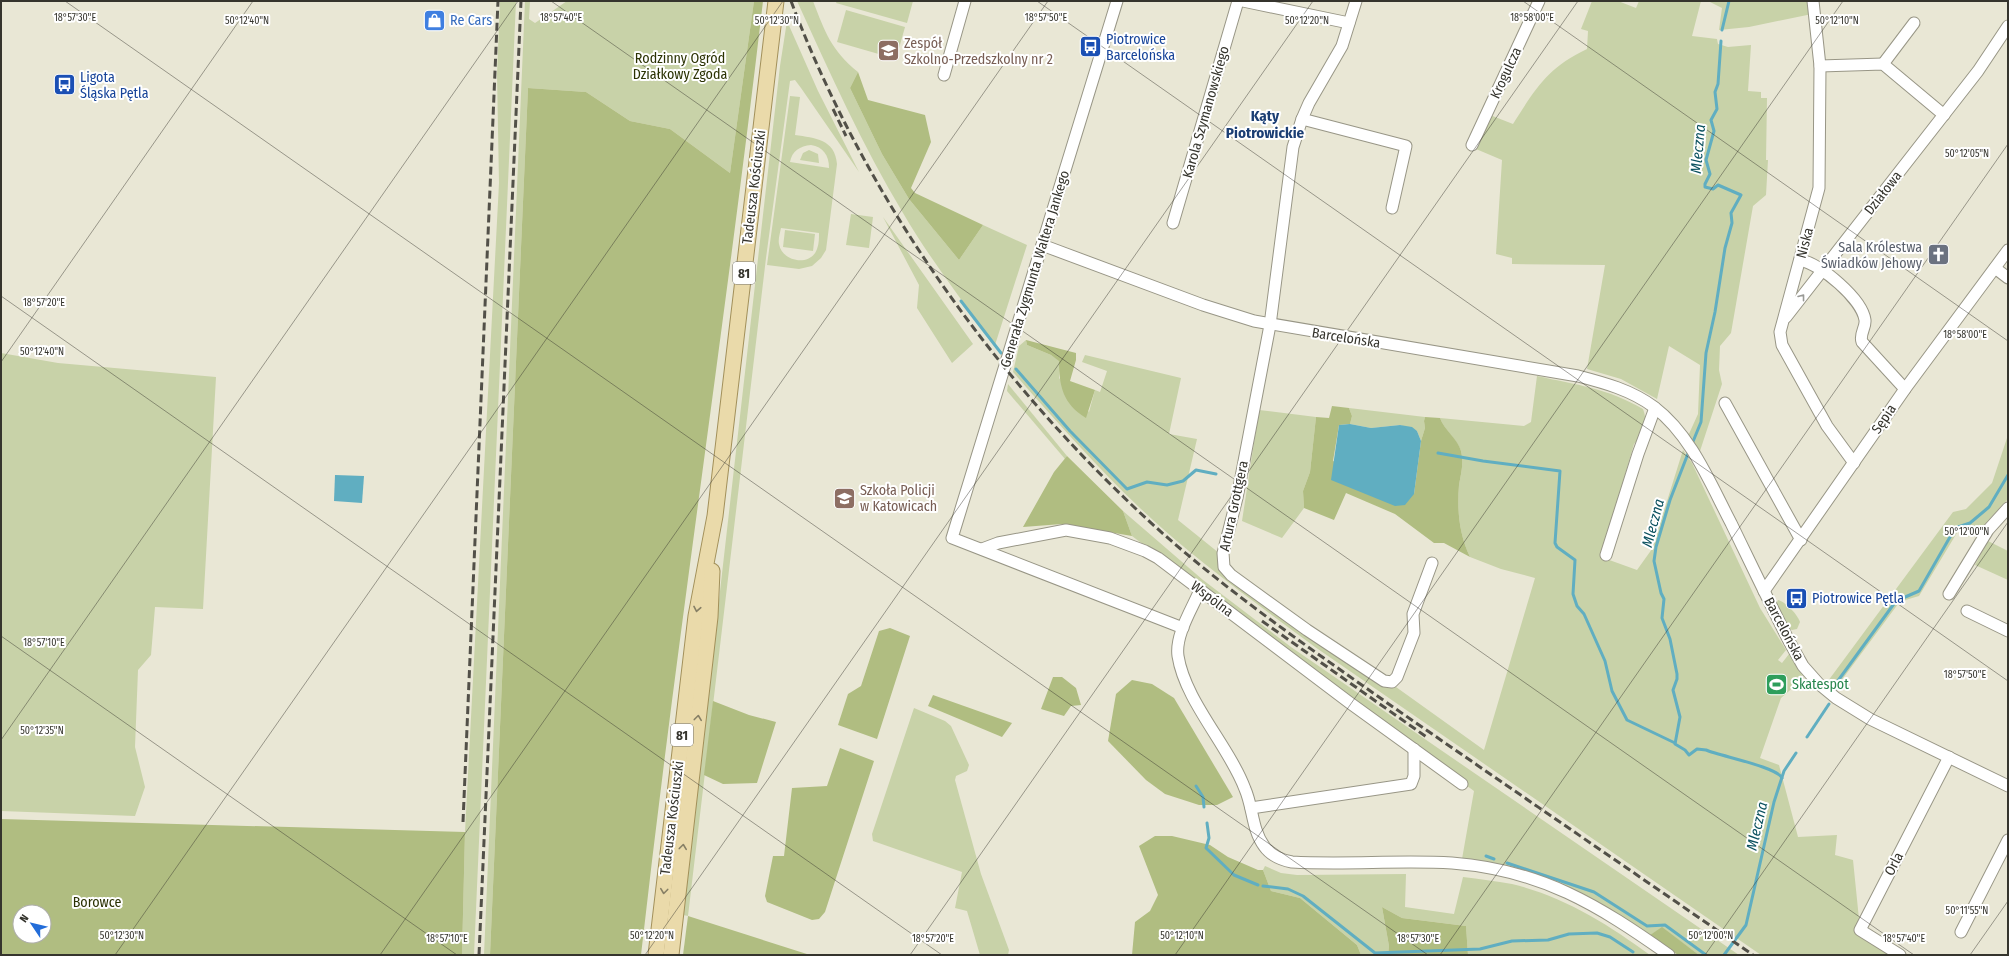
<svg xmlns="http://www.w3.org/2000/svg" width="2009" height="956" viewBox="0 0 2009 956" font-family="'Fira Sans Condensed',sans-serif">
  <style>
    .green { fill: #c8d2a8; fill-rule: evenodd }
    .forest { fill: #b0bd81; fill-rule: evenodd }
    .water { fill: #60aec1 }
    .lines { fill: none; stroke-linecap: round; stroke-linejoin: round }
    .stream { stroke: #60aec1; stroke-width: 3 }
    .minor-casing { stroke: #989686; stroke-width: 13 }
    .major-casing { stroke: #a2905a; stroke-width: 17 }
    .minor { stroke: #fff; stroke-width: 11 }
    .major { stroke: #eadaaa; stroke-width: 15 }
    .rail { stroke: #525048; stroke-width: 3; stroke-dasharray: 8 4; stroke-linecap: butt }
    .oneway { stroke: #9a9a96 }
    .oneway2 { stroke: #867f65 }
    .ticks { fill: none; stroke: #35342d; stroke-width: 1; stroke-opacity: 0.45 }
    .labels { text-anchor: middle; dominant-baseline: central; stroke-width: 4; stroke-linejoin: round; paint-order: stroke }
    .shield { fill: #fff; stroke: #72716c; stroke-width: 1 }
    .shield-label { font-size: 13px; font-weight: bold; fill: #35342d }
    .shop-label { font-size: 14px; fill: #366cbe; stroke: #fff; text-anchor: start }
    .transit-label { font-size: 14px; fill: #164399; stroke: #fff; text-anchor: start }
    .education-label { font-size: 14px; fill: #785e54; stroke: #fff; text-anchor: start }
    .park-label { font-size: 14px; fill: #2b3203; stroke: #fff }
    .street-label { font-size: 14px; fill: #35342d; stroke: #fff }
    .worship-label { font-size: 14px; fill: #5b616d; stroke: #fff; text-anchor: end }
    .leisure-label { font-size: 14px; fill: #27864d; stroke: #fff; text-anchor: start }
    .neighbourhood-label { font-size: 15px; font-weight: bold; fill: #1b3e73; stroke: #fff }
    .water-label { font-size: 15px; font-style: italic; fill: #0b515f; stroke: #fff }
    .ticks-label { font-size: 10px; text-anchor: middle; fill: #35342d; stroke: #fff; stroke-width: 4; stroke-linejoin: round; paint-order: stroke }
  </style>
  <rect width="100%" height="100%" fill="#e9e7d5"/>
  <g class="green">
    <polygon points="500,1 516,1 474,955 462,955 465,832 499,183 497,74"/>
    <polygon points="525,1 530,1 529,19 535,23 567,1 754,1 730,173 670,129 630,121 586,92 528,88 490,955 484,955"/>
    <path d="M 797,1 L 813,1 C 825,32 831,50 858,72 L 850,88 L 882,154 L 909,199 L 959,260 L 983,225 L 1027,245 L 995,345 C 963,302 930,259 903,213 C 862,145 830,73 797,1 Z"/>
    <polygon points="837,1 913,1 907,23 836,3"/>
    <path d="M 1592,1 L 1618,1 L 1636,8 L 1639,1 L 1701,1 L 1692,36 L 1717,39 L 1718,44 L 1728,47 L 1751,45 L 1748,91 L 1761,92 L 1761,98 L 1767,98 L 1766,160 L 1768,160 L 1766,195 L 1753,206 L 1731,333 L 1720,346 L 1719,370 L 1722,384 L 1700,451 L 1688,436 L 1698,414 L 1700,365 L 1669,346 L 1657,399 L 1621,379 L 1587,369 L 1605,265 L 1512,264 L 1512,258 L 1496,254 L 1502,160 L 1476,149 L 1490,115 L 1513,124 C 1536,88 1547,68 1587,49 L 1588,31 L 1581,29 Z"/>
    <polygon points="1708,1 1810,1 1812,14 1749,27 1719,30 1722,8"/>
    <polygon points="846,10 905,27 896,59 837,42"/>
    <polygon points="787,21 818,91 859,172 801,88 795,80 790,81 766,258 688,916 683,915 780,66"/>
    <path d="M 790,96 L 800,97 L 795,135 C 815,138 835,139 837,164 L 826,250 L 821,258 L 812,266 L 799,269 L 767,265 ZM 811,145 C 823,147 829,155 829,168 L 790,162 C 792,151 800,146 811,145 ZM 781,228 L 819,233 C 819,238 819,244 817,249 C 811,267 782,262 779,244 C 778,239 780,233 781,228 Z"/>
    <polygon points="809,150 818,154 819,163 800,160 803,153"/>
    <polygon points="851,214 873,217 869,248 846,245"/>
    <polygon points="883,217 973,344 952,363 917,308 919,285"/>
    <polygon points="785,230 815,234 813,251 783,247"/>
    <path d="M 1026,340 L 1027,345 L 1051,355 L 1060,361 L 1059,378 L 1089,412 L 1095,390 L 1100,392 L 1107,371 L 1082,362 L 1085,355 L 1181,378 L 1169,434 L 1197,439 L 1178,520 L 1219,553 L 1219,565 L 1377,683 L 1396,687 L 1484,750 L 1535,578 L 1501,569 L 1470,557 C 1459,534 1457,510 1459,485 C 1461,473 1464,464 1461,451 C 1457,439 1444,430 1440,418 L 1524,426 L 1531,422 L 1537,376 C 1577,385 1607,388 1643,409 C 1648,421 1644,435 1634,444 L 1601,557 L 1637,570 L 1652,549 L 1683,450 L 1692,463 L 1760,608 L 1786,650 L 1778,660 L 1782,663 L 1789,654 L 1804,678 L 1781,698 L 1760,758 L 1779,765 L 1798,837 L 1837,835 L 1835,855 L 1853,860 L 1859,919 L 1855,928 L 1889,953 L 1888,955 L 1761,955 L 1315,647 C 1256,603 1195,560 1141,509 C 1096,466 1054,419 1013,372 L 1019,346 Z"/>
    <polygon points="1,353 58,363 216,377 203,609 155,607 151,655 138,670 135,747 145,787 135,816 1,811"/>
    <polygon points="1008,384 1067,456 1065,459 1007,391"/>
    <polygon points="1349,408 1425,417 1424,421 1425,428 1421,441 1417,431 1400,425 1371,428 1350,424 1352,416"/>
    <polygon points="1259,410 1316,417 1310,472 1303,491 1304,508 1282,538 1242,521"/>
    <polygon points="2008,435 2008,499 1982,527 1974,526 1969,537 1958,531 1919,596 1902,601 1898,604 1838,685 1837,689 1828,681 1953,512 1966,509 1992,483"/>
    <polygon points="1123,511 1203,580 1291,647 1739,955 1699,955 1662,928 1650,935 1600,903 1565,886 1462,859 1474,791 1307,668 1132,536"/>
    <polygon points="1988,541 2008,551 2008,580 1975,565"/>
    <path d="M 1778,600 C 1786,602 1797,614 1800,622 L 1797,629 L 1792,630 L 1788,628 L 1776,604 Z"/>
    <polygon points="914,708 945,721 951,726 969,765 967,771 956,776 955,780 981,874 1009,950 1008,955 980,955 967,911 955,908 962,872 873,841 872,834"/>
    <path d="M 1265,866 L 1281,873 L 1297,875 L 1406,874 L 1405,907 L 1454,914 L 1463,877 C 1479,879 1496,881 1512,884 C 1563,896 1608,924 1650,955 L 1468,955 L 1466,926 L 1402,918 L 1382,907 L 1389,946 L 1388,955 L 1361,955 L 1357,945 L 1300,898 L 1271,891 L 1263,870 Z"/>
  </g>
  <g class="forest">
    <path d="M 754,1 L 763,1 C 726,319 677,636 641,955 L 490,955 L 528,88 L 586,92 L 630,121 L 670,129 L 730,173 Z"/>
    <polygon points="858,72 868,100 925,115 931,142 911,188 915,193 983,225 959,260 909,199 882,154 850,88"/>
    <path d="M 1026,340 L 1076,353 L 1076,360 L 1070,381 L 1095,390 L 1086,418 C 1063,404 1059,386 1059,361 L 1051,355 L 1027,345 Z"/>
    <path d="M 1332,406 L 1349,408 L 1352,416 L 1350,424 L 1339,425 L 1333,461 L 1414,494 L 1421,441 L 1425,428 L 1424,421 L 1425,417 L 1440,418 C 1444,430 1458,439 1461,451 C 1464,464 1461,473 1459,485 C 1457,510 1459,534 1470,557 L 1444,543 L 1434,543 L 1395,514 L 1346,493 L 1334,520 L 1304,508 L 1303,491 L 1310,472 L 1316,417 L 1329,418 Z"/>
    <polygon points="1067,456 1123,511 1132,536 1062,524 1023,527 1054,472"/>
    <polygon points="890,628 910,636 877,739 838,725 848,694 861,686 879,631"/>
    <polygon points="1053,677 1062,677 1076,688 1081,705 1071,706 1064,716 1041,709"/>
    <polygon points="1132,680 1152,684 1174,698 1233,797 1217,805 1199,805 1165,794 1146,780 1108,741 1116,694"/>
    <polygon points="933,695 1012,723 1002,737 928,706"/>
    <polygon points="713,701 749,715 776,722 757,783 723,784 704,775"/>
    <polygon points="840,748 874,761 825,912 819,919 812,920 767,902 765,896 773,856 784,856 792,788 827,786"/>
    <path d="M 1,819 L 465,832 L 462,955 L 1,955 ZM 20,912 L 44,912 L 44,936 L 20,936 Z"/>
    <polygon points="1155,836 1172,836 1210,845 1228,857 1258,870 1263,870 1271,891 1300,898 1357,945 1361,955 1132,955 1135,922 1150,911 1158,895 1139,846"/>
    <polygon points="1382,907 1402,918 1466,926 1468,955 1388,955 1389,946"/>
    <polygon points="688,916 810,955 683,955"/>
    <polygon points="1662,927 1699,955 1678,955 1650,935"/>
  </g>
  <g class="water">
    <polygon points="1350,424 1371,428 1400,425 1412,427 1417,431 1421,441 1414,494 1405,505 1395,506 1331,480 1339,425"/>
    <polygon points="335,475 364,476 362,503 334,501"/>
  </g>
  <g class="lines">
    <g class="stream">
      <polyline points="1722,30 1729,1"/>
      <polyline points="961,301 1001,353"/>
      <polyline points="1016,369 1070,431 1127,489 1147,482 1167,485 1183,481 1196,470 1216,474"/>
      <polyline points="1692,444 1701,422 1706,353 1715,312 1725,248 1732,223 1731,213 1741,195 1718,185 1713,189 1705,187 1705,184 1710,174 1706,160 1714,131 1711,120 1717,109 1715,92 1718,84 1721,41"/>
      <path d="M 1689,451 L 1670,500 L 1656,547 L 1654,561 L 1661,593 L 1664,599 L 1662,618 L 1670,639 L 1677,674 L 1677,679 L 1673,690 L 1680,717 L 1675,744 L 1685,750 L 1689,755 L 1697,749 L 1706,750 C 1720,756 1777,767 1782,778"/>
      <polyline points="1438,453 1483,461 1560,471 1555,543 1557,547 1575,560 1573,594 1577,606 1584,614 1605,661 1612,691 1627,720 1675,743"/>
      <polyline points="1836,689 1837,682 1896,601 1919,591 1954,530 1958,527 1970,523 1989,507 2008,475"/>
      <polyline points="1807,737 1829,704"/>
      <polyline points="1196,786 1203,797 1204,807"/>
      <polyline points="1207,823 1209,838 1206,848 1234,875 1258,885"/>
      <polyline points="1486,856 1494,859"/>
      <polyline points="1507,863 1594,892 1647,926 1665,925 1706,955"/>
      <polyline points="1263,886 1288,889 1303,896 1375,953 1480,949 1512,941 1548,940 1569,934 1597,933 1610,937 1633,952"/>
      <polyline points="1724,955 1746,925 1774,802 1784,771 1796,753"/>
    </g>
    <defs>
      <g id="minor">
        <polyline points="1117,1 952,538 1183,628"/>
        <polyline points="1243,1 1349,23"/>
        <polyline points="1356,1 1342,46 1309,103 1302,119 1293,147 1270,325 1237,498 1223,553 1224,567 1231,575 1307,630 1384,681 1392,682 1397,677 1414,633 1413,614 1432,563"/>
        <polyline points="1813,1 1820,66 1819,188 1780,332 1782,345 1827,426 1854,463"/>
        <polyline points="1883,64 1914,23"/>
        <polyline points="1820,66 1883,64 1944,115"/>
        <polyline points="944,75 965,1"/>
        <polyline points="1302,119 1406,146 1392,208"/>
        <polyline points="1472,145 1539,1"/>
        <polyline points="1173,223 1238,1"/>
        <path d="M 1042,245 L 1203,305 L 1254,321 L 1578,376 C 1605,383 1631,390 1654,407 C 1691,435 1710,483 1731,523 C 1750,562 1769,602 1789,641 L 1803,666 L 1819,684 L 1836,698 L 1870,719 L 2008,786"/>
        <path d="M 1800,260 C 1821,264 1862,299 1865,320 C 1866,328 1859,334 1862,342 L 1905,389"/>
        <polyline points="1995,268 2008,278"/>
        <polyline points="1786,317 1978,71 2008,26"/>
        <polyline points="1725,403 1801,540"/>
        <polyline points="982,549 998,543 1066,530 1110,538 1145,551 1158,558 1350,703 1462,784"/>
        <polyline points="1606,555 1638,454 1655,408"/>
        <path d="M 1200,590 C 1192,609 1175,635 1178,656 C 1185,701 1229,746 1245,789 C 1253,807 1252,830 1264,846 C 1271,856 1281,860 1292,862 C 1345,865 1399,860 1452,863 C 1542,870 1598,905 1669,955"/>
        <polyline points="1764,591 1905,389 2008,250"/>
        <polyline points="1949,594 1988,530 2008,508"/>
        <polyline points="1967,611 2008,631"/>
        <polyline points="1251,808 1411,784 1414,776 1414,749"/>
        <polyline points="1961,932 2008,840"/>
        <polyline points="1900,955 1860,930 1949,757"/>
      </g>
      <g id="major">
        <polyline points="656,955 696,616 715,516 776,1"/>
        <polyline points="671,955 710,617 712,571"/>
      </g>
    </defs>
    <use href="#minor" class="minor-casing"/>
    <use href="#major" class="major-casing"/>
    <use href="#minor" class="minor"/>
    <use href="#major" class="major"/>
    <g class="rail">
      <path d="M 791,1 C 863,192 987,368 1135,508 C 1214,583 1304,644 1393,707 C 1513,790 1633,872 1753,955"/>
      <polyline points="833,109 846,136"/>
      <polyline points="1262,621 1428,738"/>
      <polyline points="463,822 498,1"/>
      <polyline points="479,955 521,1"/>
    </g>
  </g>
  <defs><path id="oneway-chevron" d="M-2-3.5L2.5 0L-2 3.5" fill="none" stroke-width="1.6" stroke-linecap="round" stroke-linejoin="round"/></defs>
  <use class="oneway" href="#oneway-chevron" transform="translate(1802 297) rotate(-52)"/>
  <g class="oneway2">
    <use href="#oneway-chevron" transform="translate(697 609) rotate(101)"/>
    <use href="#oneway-chevron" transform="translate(698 718) rotate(-83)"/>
    <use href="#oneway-chevron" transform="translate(683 847) rotate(-83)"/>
    <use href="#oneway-chevron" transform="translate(664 891) rotate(97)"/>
  </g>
  <path class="ticks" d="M 65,1 L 1428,955M 551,1 L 1914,955M 1037,1 L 2008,681M 1523,1 L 2008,341M 1,296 L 942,955M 1,362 L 253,1M 1,636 L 457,955M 1,740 L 518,1M 115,955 L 783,1M 380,955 L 1048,1M 645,955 L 1313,1M 910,955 L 1578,1M 1175,955 L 1843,1M 1440,955 L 2008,144M 1705,955 L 2008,522M 1970,955 L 2008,901"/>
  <defs>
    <symbol id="shop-square" viewBox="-11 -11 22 22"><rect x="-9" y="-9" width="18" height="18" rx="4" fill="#3f7fe0" stroke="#fff"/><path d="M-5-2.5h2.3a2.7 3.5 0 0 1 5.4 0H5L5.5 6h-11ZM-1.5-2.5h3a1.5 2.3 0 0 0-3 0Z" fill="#fff"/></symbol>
    <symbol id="bus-square" viewBox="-11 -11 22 22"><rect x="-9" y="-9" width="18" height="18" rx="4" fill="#1a4fb4" stroke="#fff"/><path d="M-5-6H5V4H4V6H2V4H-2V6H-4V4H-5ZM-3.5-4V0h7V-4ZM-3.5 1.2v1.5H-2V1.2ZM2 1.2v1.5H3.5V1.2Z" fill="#fff"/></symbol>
    <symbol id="school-square" viewBox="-11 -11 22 22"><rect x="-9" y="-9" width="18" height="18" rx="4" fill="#8d6e63" stroke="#fff"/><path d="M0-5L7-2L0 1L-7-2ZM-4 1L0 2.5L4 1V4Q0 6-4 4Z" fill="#fff"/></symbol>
    <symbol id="church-square" viewBox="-11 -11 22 22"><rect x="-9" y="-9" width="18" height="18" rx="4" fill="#6b7280" stroke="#fff"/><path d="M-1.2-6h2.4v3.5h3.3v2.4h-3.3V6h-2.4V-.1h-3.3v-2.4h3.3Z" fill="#fff"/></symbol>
    <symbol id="university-square" viewBox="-11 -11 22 22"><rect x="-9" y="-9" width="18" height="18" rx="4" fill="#8d6e63" stroke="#fff"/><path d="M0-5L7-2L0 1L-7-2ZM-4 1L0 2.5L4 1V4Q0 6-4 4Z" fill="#fff"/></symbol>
    <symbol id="stadium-square" viewBox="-11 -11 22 22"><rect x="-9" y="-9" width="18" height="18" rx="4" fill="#2e9e5b" stroke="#fff"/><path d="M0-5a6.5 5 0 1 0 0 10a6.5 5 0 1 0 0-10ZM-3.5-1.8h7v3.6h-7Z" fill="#fff"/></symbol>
  </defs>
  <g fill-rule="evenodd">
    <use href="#shop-square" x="422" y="8" width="25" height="25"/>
    <use href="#bus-square" x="1078" y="34" width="25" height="25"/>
    <use href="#school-square" x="876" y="38" width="25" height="25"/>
    <use href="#bus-square" x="52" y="72" width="25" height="25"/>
    <use href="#church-square" x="1926" y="242" width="25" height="25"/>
    <use href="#university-square" x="832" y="486" width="25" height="25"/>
    <use href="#bus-square" x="1784" y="586" width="25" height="25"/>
    <use href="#stadium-square" x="1764" y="672" width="25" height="25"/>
  </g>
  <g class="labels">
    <g class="shield">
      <rect x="733" y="262" width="22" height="22" rx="3"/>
      <rect x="671" y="724" width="22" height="22" rx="3"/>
    </g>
    <g class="shield-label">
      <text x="744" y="273">81</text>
      <text x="682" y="735">81</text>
    </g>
    <g class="shop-label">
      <text x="450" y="20">Re Cars</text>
    </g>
    <g class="transit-label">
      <text x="1106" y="39">Piotrowice<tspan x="1106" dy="16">Barcelońska</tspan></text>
      <text x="80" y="77">Ligota<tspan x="80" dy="16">Śląska Pętla</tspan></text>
      <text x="1812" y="598">Piotrowice Pętla</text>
    </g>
    <g class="education-label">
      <text x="904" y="43">Zespół<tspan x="904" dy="16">Szkolno-Przedszkolny nr 2</tspan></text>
      <text x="860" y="490">Szkoła Policji<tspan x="860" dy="16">w Katowicach</tspan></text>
    </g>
    <g class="park-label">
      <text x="680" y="58">Rodzinny Ogród<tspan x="680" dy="16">Działkowy Zgoda</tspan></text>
      <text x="97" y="902">Borowce</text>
    </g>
    <g class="street-label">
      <text transform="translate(1506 73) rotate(-65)">Krogulcza</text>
      <text transform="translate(1206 112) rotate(-74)">Karola Szymanowskiego</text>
      <text transform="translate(754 187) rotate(-83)">Tadeusza Kościuszki</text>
      <text transform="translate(1883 193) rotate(-52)">Działowa</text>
      <text transform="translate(1805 243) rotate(-75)">Niska</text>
      <text transform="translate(1035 269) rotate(-73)">Generała Zygmunta Waltera Jankego</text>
      <text transform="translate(1346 338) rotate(9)">Barcelońska</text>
      <text transform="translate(1884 419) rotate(-56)">Sępia</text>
      <text transform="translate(1234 506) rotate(-78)">Artura Grottgera</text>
      <text transform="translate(1212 599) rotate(37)">Wspólna</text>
      <text transform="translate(1784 629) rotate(62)">Barcelońska</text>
      <text transform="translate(672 818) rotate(-83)">Tadeusza Kościuszki</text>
      <text transform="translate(1894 864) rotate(-63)">Orla</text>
    </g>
    <g class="worship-label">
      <text x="1922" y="247">Sala Królestwa<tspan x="1922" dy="16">Świadków Jehowy</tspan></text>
    </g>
    <g class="leisure-label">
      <text x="1792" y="684">Skatespot</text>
    </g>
    <g class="neighbourhood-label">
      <text x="1265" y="116">Kąty<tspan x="1265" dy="17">Piotrowickie</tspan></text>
    </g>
    <g class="water-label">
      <text transform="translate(1698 149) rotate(-85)">Mleczna</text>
      <text transform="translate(1653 523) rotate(-75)">Mleczna</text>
      <text transform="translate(1757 826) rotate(-77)">Mleczna</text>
    </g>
  </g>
  <g class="ticks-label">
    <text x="75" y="21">18°57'30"E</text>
    <text x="561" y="21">18°57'40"E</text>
    <text x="1046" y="21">18°57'50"E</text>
    <text x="1532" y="21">18°58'00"E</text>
    <text x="247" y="24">50°12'40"N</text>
    <text x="777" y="24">50°12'30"N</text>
    <text x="1307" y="24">50°12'20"N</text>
    <text x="1837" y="24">50°12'10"N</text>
    <text x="1967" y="157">50°12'05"N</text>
    <text x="44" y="306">18°57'20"E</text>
    <text x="1965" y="338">18°58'00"E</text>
    <text x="42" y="355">50°12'40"N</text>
    <text x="1967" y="535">50°12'00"N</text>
    <text x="44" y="646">18°57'10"E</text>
    <text x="1965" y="678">18°57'50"E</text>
    <text x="42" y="734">50°12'35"N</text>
    <text x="1967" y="914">50°11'55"N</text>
    <text x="122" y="939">50°12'30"N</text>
    <text x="652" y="939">50°12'20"N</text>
    <text x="1182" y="939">50°12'10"N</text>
    <text x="1711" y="939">50°12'00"N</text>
    <text x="447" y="942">18°57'10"E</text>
    <text x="933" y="942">18°57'20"E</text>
    <text x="1418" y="942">18°57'30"E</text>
    <text x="1904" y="942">18°57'40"E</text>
  </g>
  <rect width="2009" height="956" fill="none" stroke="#35342d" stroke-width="4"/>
  <g transform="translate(32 924) rotate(305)"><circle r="19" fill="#ffffff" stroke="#aeaeab"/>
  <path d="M0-3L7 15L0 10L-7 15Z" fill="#236dd9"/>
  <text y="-6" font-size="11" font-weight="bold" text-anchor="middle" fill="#35342d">N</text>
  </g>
</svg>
